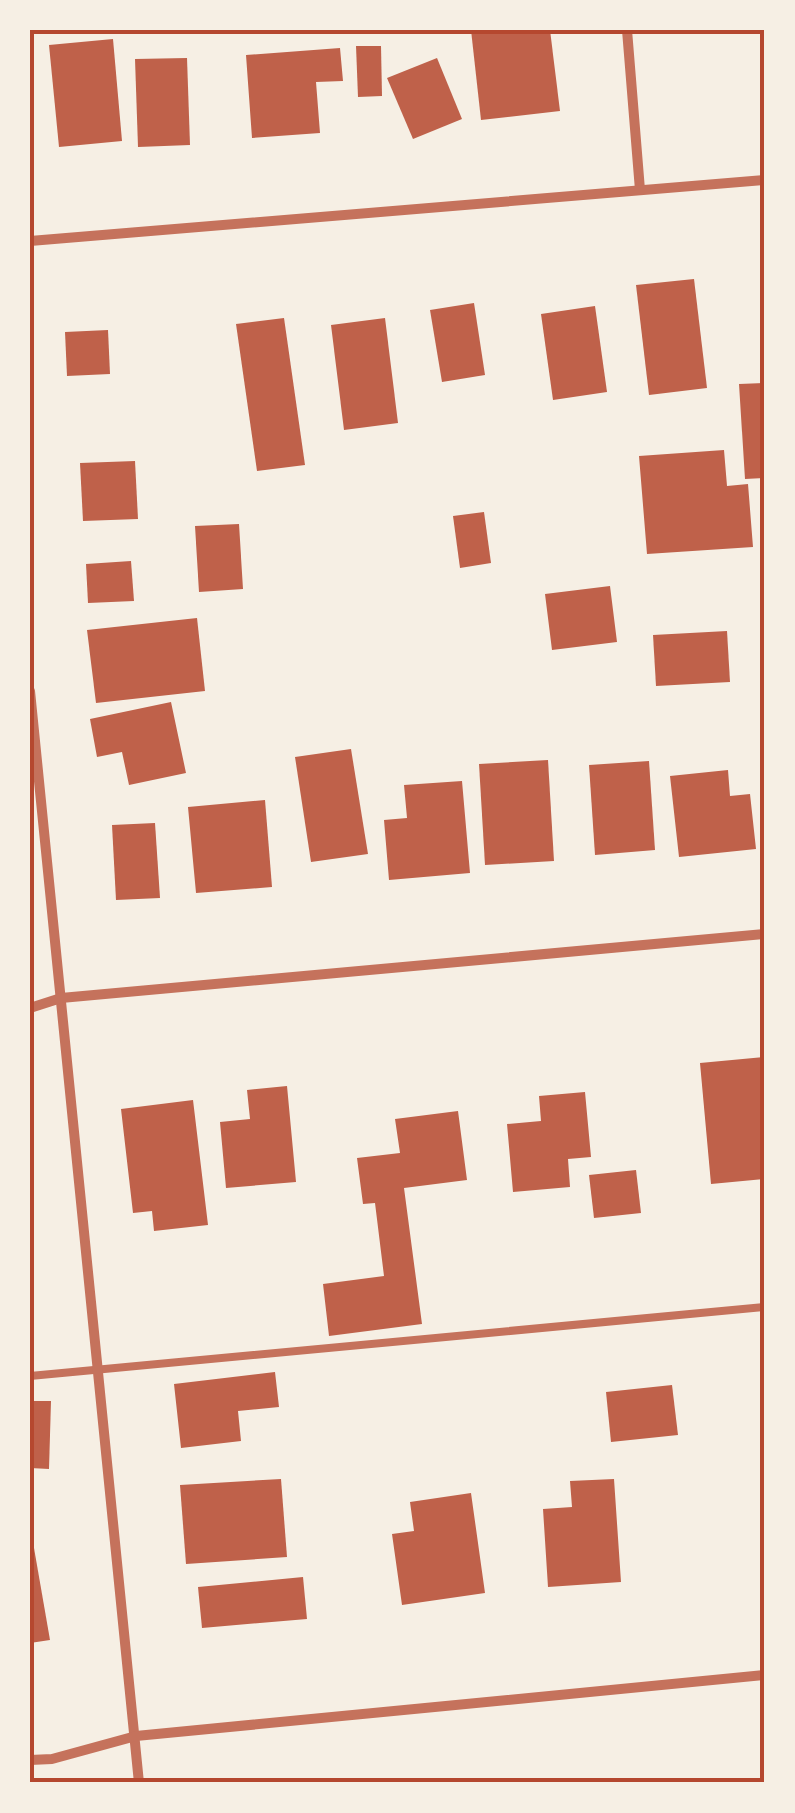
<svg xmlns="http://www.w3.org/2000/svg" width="795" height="1813" viewBox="0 0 795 1813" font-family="Poppins,sans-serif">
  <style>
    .building { fill: #bf614a }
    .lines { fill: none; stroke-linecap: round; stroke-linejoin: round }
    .service { stroke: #c5725c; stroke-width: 8 }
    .minor { stroke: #c5725c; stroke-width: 10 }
    .neatline { fill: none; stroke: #b5482f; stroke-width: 4 }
  </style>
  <rect width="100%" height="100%" fill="#f6efe4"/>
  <g class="building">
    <polygon points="471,30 550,30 560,111 481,120"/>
    <polygon points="113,39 122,141 59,147 49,45"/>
    <polygon points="356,46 381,46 382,96 358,97"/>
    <polygon points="340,48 343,81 316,82 320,133 252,138 246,55"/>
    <polygon points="187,58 190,145 138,147 135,59"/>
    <polygon points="437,58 462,119 413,139 387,78"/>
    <polygon points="694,279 707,388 649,395 636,285"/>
    <polygon points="474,303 485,375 442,382 430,310"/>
    <polygon points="595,306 607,392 553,400 541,314"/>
    <polygon points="284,318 305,465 257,471 236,324"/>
    <polygon points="385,318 398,423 344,430 331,325"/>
    <polygon points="108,330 110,374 67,376 65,332"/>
    <polygon points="765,383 765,478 745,479 739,384"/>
    <polygon points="724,450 727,486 748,484 753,547 647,554 639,456"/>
    <polygon points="135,461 138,519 83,521 80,463"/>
    <polygon points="484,512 491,563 460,568 453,516"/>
    <polygon points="239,524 243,589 199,592 195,526"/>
    <polygon points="131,561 134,601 88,603 86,564"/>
    <polygon points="610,586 617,642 552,650 545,594"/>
    <polygon points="197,618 205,691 96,703 87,630"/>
    <polygon points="727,631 730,682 656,686 653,635"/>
    <polygon points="171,702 186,773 129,785 122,752 97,757 90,719"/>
    <polygon points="351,749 368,854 311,862 295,757"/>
    <polygon points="548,760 554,861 485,865 479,764"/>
    <polygon points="649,761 655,850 595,855 589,765"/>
    <polygon points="728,770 730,796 750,794 756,849 679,857 670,776"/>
    <polygon points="462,781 470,873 389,880 384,820 407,818 404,785"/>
    <polygon points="265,800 272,887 196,893 188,807"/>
    <polygon points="155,823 160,898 116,900 112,825"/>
    <polygon points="765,1057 765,1179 711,1184 700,1063"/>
    <polygon points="287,1086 296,1182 226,1188 220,1122 250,1119 247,1090"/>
    <polygon points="585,1092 591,1157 568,1159 570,1187 513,1192 507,1124 541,1121 539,1096"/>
    <polygon points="193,1100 208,1225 154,1231 152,1211 133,1213 121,1109"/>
    <polygon points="458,1111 467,1180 404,1188 422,1324 329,1336 323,1284 384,1276 375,1203 363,1204 357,1158 400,1153 395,1119"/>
    <polygon points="636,1170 641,1213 594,1218 589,1175"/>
    <polygon points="275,1372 279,1407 238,1411 241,1441 181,1448 174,1384"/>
    <polygon points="672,1385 678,1435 611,1442 606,1392"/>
    <polygon points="30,1401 51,1401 49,1469 30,1468"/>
    <polygon points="281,1479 287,1557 186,1564 180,1485"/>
    <polygon points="614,1479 621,1582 548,1587 543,1509 572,1507 570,1481"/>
    <polygon points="471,1493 485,1593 402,1605 392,1534 414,1531 410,1502"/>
    <polygon points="30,1525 50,1640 30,1643"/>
    <polygon points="303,1577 307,1619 202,1628 198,1587"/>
  </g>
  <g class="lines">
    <polyline class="service" points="30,1376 765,1307"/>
    <g class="minor">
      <polyline points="627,30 640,190"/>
      <polyline points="30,241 765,180"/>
      <polyline points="30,691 139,1783"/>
      <polyline points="30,1008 61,998 765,934"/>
      <polyline points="30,1760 52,1759 136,1736 765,1675"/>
    </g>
  </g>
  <rect width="795" height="1813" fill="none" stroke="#f6efe4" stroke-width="65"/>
  <rect x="32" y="32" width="730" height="1748" class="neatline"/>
</svg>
